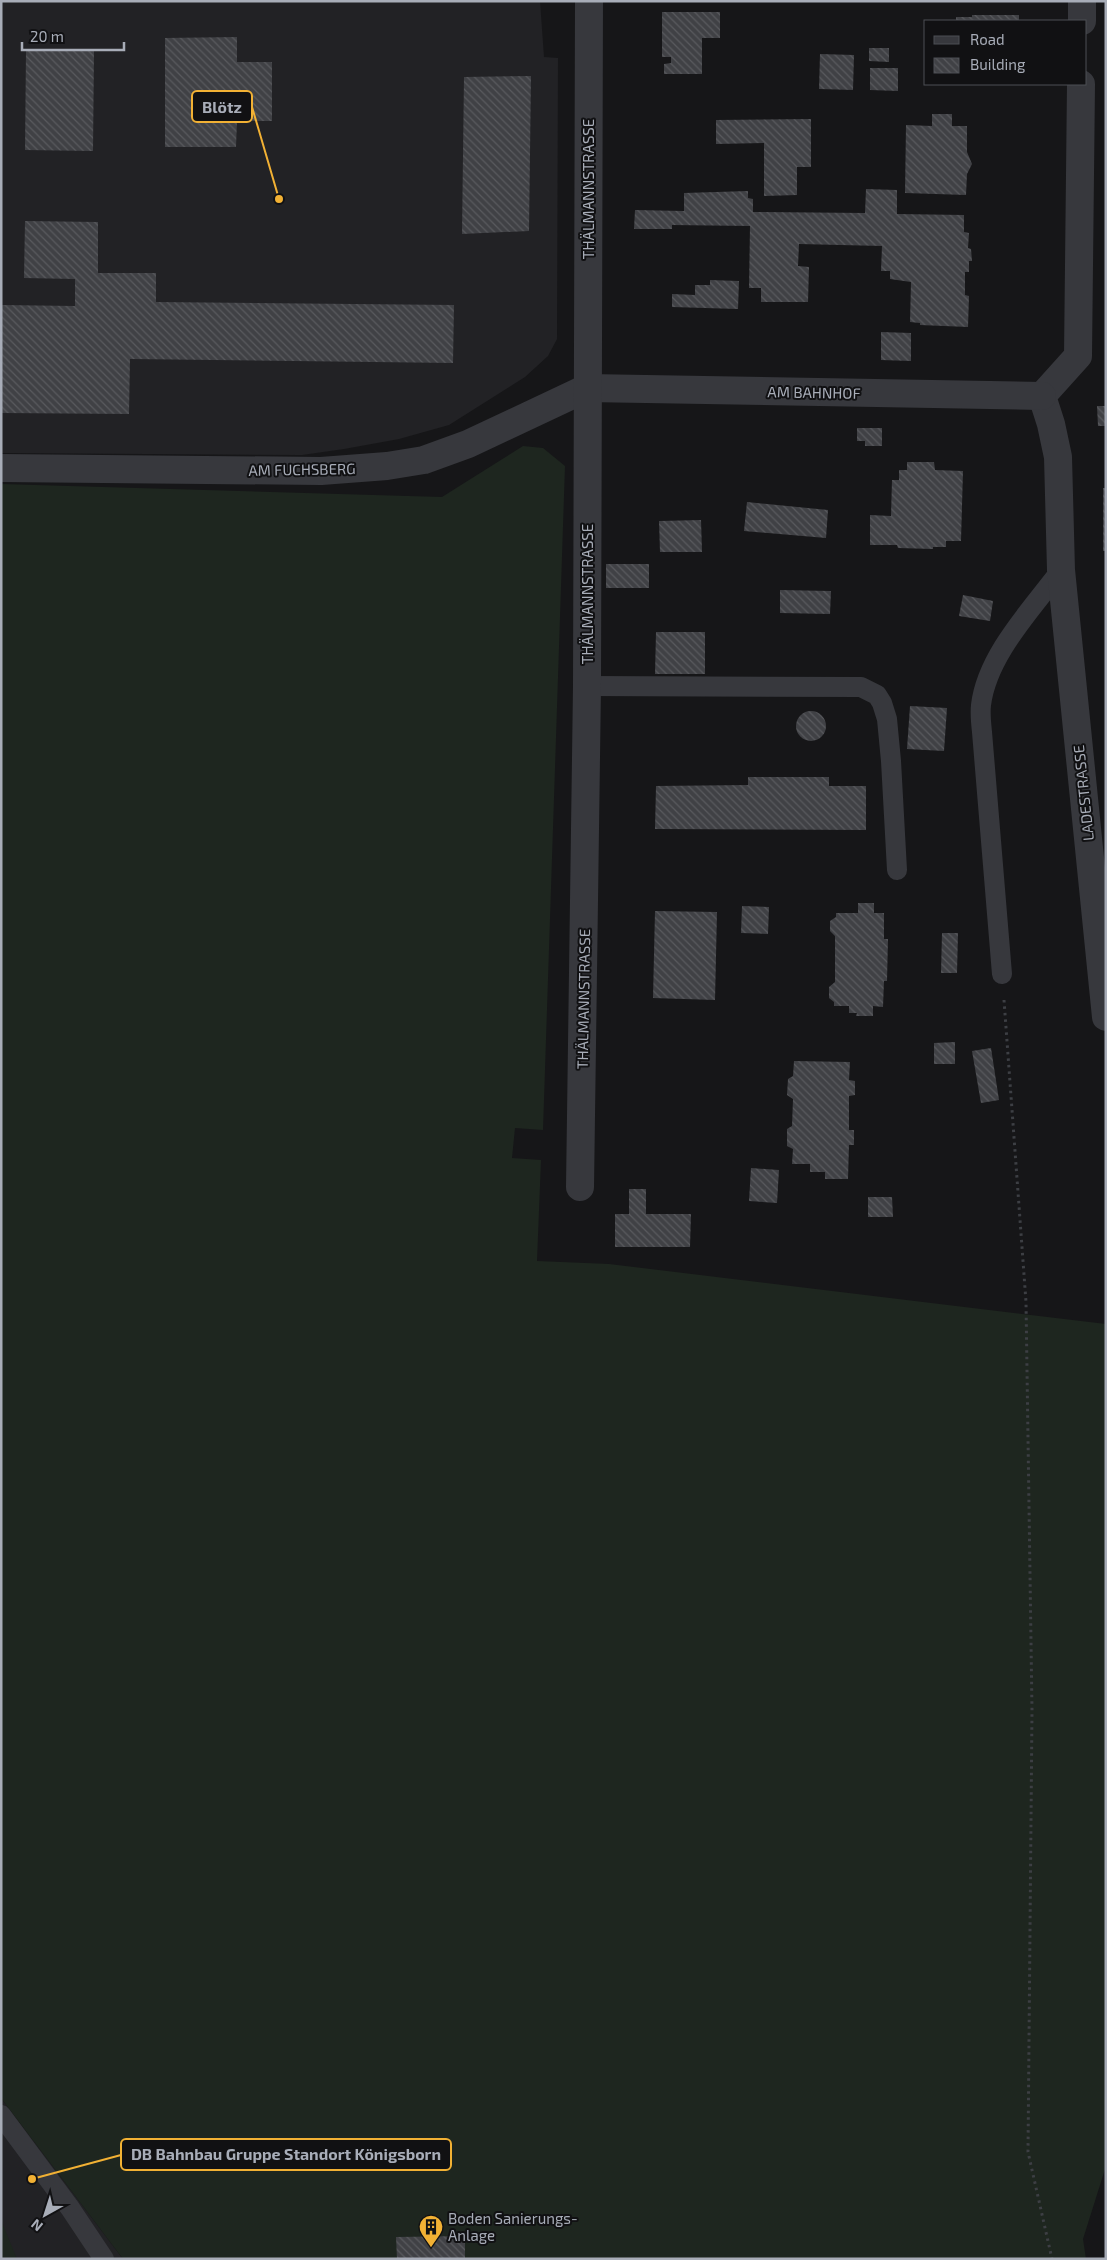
<svg xmlns="http://www.w3.org/2000/svg" width="1107" height="2260" viewBox="0 0 1107 2260" font-family="'Exo 2',sans-serif">
  <style>
    .built { fill: #222225 }
    .grass { fill: #1e261f }
    .building { fill: url(#building-back-hatch) }
    .lines { fill: none; stroke-linecap: round; stroke-linejoin: round }
    .path { stroke: #3d3f44; stroke-width: 3; stroke-dasharray: 2.5 4; stroke-linecap: butt }
    .lane { stroke: #37383d; stroke-width: 20 }
    .street { stroke: #37383d; stroke-width: 28 }
    .labels { text-anchor: middle; dominant-baseline: central; stroke-width: 4; stroke-linejoin: round; paint-order: stroke }
    .street-label { font-size: 15px; fill: #a8adb8; stroke: #111113 }
    .poi-label { font-size: 15px; fill: #a8adb8; stroke: #111113; text-anchor: start }
    .leader { fill: none; stroke: #f2b134; stroke-width: 2 }
    .callout-dot { fill: #f2b134; stroke: #111113; stroke-width: 2 }
    .callout { fill: #111113; stroke: #f2b134; stroke-width: 2 }
    .callout-label { font-size: 16px; text-anchor: middle; font-weight: bold; fill: #a8adb8 }
  </style>
  <defs>
    <pattern id="building-back-hatch" width="6" height="6" patternUnits="userSpaceOnUse" patternTransform="scale(1.25)"><rect width="6" height="6" fill="#404145"/><path d="M-1 5l2 2M0 0l6 6M5-1l2 2" fill="none" stroke="#595a5e"/></pattern>
  </defs>
  <rect width="100%" height="100%" fill="#161618"/>
  <g class="built">
    <polygon points="1,1 540,1 544,57 558,58 557,339 548,356 525,377 449,425 399,439 344,449 302,455 1,453"/>
    <polygon points="1,2098 123,2259 1,2259"/>
  </g>
  <g class="grass">
    <polygon points="523,446 543,448 565,466 543,1130 515,1128 512,1158 541,1160 537,1261 609,1264 1106,1324 1106,2166 1083,2239 1086,2259 123,2259 1,2098 1,484 442,497"/>
    <polygon points="1,2220 17,2259 1,2259"/>
  </g>
  <g class="building">
    <polygon points="662,12 720,12 720,38 702,38 702,74 664,74 664,64 671,63 671,57 662,57"/>
    <polygon points="972,15 1019,15 1019,21 956,21 956,17 972,17"/>
    <polygon points="237,37 237,62 272,62 272,121 237,121 236,147 165,147 165,38"/>
    <polygon points="869,48 889,48 889,62 869,61"/>
    <polygon points="26,51 94,51 93,151 25,150"/>
    <polygon points="820,54 854,55 853,90 819,89"/>
    <polygon points="870,68 898,68 898,91 870,90"/>
    <polygon points="531,76 529,231 462,234 464,77"/>
    <polygon points="932,114 952,114 952,126 967,126 967,152 972,164 967,174 966,195 905,193 906,125 932,126"/>
    <polygon points="811,119 811,167 797,167 797,195 764,196 764,143 716,144 716,120"/>
    <polygon points="866,189 897,190 897,214 964,215 964,232 969,233 968,248 971,249 972,261 969,261 969,272 965,272 965,295 969,296 968,327 920,325 920,323 910,322 911,282 890,279 890,271 881,271 882,246 799,244 798,266 809,267 808,302 761,302 761,288 749,288 750,226 672,225 672,229 634,229 635,210 684,211 684,193 748,191 748,198 753,199 753,212 865,213"/>
    <polygon points="25,221 98,222 98,273 156,273 156,302 454,305 453,363 130,359 129,414 1,413 2,305 75,306 75,279 24,278"/>
    <polygon points="710,280 739,281 738,309 672,307 672,294 695,295 695,285 710,285"/>
    <polygon points="881,332 911,333 911,361 881,360"/>
    <polygon points="1097,406 1106,406 1106,426 1098,426"/>
    <polygon points="857,428 882,428 882,446 865,446 865,441 857,441"/>
    <polygon points="907,462 934,462 935,470 963,471 961,541 946,541 946,547 933,547 933,549 898,548 897,545 870,545 870,515 891,516 892,480 899,480 899,470 907,470"/>
    <rect x="1103" y="488" width="3" height="63"/>
    <polygon points="747,502 828,510 826,538 744,531"/>
    <polygon points="701,520 702,552 660,552 659,521"/>
    <rect x="606" y="564" width="43" height="24"/>
    <polygon points="780,590 831,591 830,614 780,613"/>
    <polygon points="963,595 993,601 990,621 959,616"/>
    <polygon points="656,632 705,632 705,674 655,674"/>
    <polygon points="910,706 947,708 944,751 907,749"/>
    <circle cx="811" cy="726" r="15"/>
    <polygon points="748,777 829,777 829,786 866,786 866,830 655,829 656,786 748,785"/>
    <polygon points="858,903 874,903 874,913 884,913 884,939 888,939 887,981 884,981 883,1007 873,1006 873,1016 856,1016 857,1013 849,1013 849,1006 834,1006 834,1002 829,998 829,987 835,982 835,936 830,931 830,921 836,917 836,913 858,913"/>
    <polygon points="742,906 769,907 768,934 741,933"/>
    <polygon points="655,911 717,912 715,1000 653,998"/>
    <polygon points="942,933 958,933 957,973 941,973"/>
    <polygon points="955,1042 955,1064 934,1064 934,1043"/>
    <polygon points="991,1048 999,1100 981,1103 972,1051"/>
    <polygon points="794,1061 850,1062 849,1080 855,1081 855,1095 849,1096 849,1130 854,1130 854,1145 849,1145 848,1179 825,1179 825,1172 810,1172 810,1164 792,1164 793,1149 787,1146 787,1129 792,1126 793,1099 787,1095 788,1079 793,1076"/>
    <polygon points="751,1168 779,1170 777,1203 749,1201"/>
    <polygon points="629,1189 646,1189 646,1214 691,1214 690,1247 615,1247 615,1214 629,1214"/>
    <polygon points="868,1197 892,1197 893,1217 868,1217"/>
    <polygon points="465,2236 465,2259 397,2259 396,2237"/>
  </g>
  <g class="lines">
    <polyline class="path" points="1004,1000 1026,1302 1032,1710 1028,2152 1052,2259"/>
    <g class="lane">
      <polyline points="587,686 861,687 877,695 882,703 887,719 891,761 897,870"/>
      <path d="M 1002,974 L 982,732 C 981,723 980,714 981,705 C 987,655 1032,609 1061,570"/>
      <polyline points="1,2115 70,2208 104,2259"/>
    </g>
    <g class="street">
      <polyline points="1082,21 1082,1"/>
      <polyline points="1081,84 1078,356 1042,396 1051,424 1058,457 1061,570 1106,1017"/>
      <polyline points="1,468 321,471 387,466 424,460 468,444 587,388 1042,396"/>
      <polyline points="580,1187 587,686 589,1"/>
    </g>
  </g>
  <defs>
    <symbol id="building-pin" viewBox="-11 -11 22 30"><path d="M0 17L-7.5 6A9.5 9.5 0 1 1 7.5 6Z" fill="#f2b134" stroke="#111113"/><path d="M-4-6H4V6H1V3H-1V6H-4ZM-2.5-4.3h1.7v1.8h-1.7ZM.8-4.3h1.7v1.8H.8ZM-2.5-1h1.7V.8h-1.7ZM.8-1h1.7V.8H.8Z" fill="#111"/></symbol>
  </defs>
  <g fill-rule="evenodd">
    <use href="#building-pin" x="417" y="2213" width="28" height="38"/>
  </g>
  <g class="labels">
    <g class="street-label">
      <text transform="translate(588 189) rotate(-90)">THÄLMANNSTRASSE</text>
      <text transform="translate(814 392) rotate(1)">AM BAHNHOF</text>
      <text transform="translate(302 469) rotate(-1)">AM FUCHSBERG</text>
      <text transform="translate(587 594) rotate(-90)">THÄLMANNSTRASSE</text>
      <text transform="translate(1083 793) rotate(-96)">LADESTRASSE</text>
      <text transform="translate(583 999) rotate(-89)">THÄLMANNSTRASSE</text>
    </g>
    <g class="poi-label">
      <text x="448" y="2218">Boden Sanierungs-<tspan x="448" dy="17">Anlage</tspan></text>
    </g>
  </g>
  <path class="leader" d="M279 199L252 107M32 2179L121 2155"/>
  <g class="callout-dot">
    <circle cx="279" cy="199" r="5"/>
    <circle cx="32" cy="2179" r="5"/>
  </g>
  <g class="callout">
    <rect x="192" y="91" width="60" height="31" rx="5"/>
    <rect x="121" y="2139" width="330" height="31" rx="5"/>
  </g>
  <g class="callout-label">
    <text x="222" y="113">Blötz</text>
    <text x="286" y="2160">DB Bahnbau Gruppe Standort Königsborn</text>
  </g>
  <rect width="1107" height="2260" fill="none" stroke="#a8adb8" stroke-width="5"/>
  <rect x="924" y="20" width="162" height="65" fill="#111113" stroke="#4d4f55"/>
  <rect x="934" y="36" width="25" height="8" fill="#37383d" stroke="#4d4f55"/>
  <text x="970" y="45" font-size="15" fill="#a8adb8">Road</text>
  <rect x="934" y="58" width="25" height="15" fill="url(#building-back-hatch)" stroke="#4d4f55"/>
  <text x="970" y="70" font-size="15" fill="#a8adb8">Building</text>
  <g transform="translate(45 2215) rotate(219)" stroke="#111113" stroke-width="4" paint-order="stroke">
  <path d="M0-4L9 19L0 12L-9 19Z" fill="#a8adb8"/>
  <text y="-8" font-size="14" font-weight="bold" text-anchor="middle" fill="#a8adb8">N</text>
  </g>
  <path d="M22 42v8h102v-8" fill="none" stroke="#a8adb8" stroke-width="2.5"/>
  <text x="30" y="42" font-size="15" fill="#a8adb8" stroke="#111113" stroke-width="4" paint-order="stroke">20 m</text>
</svg>
